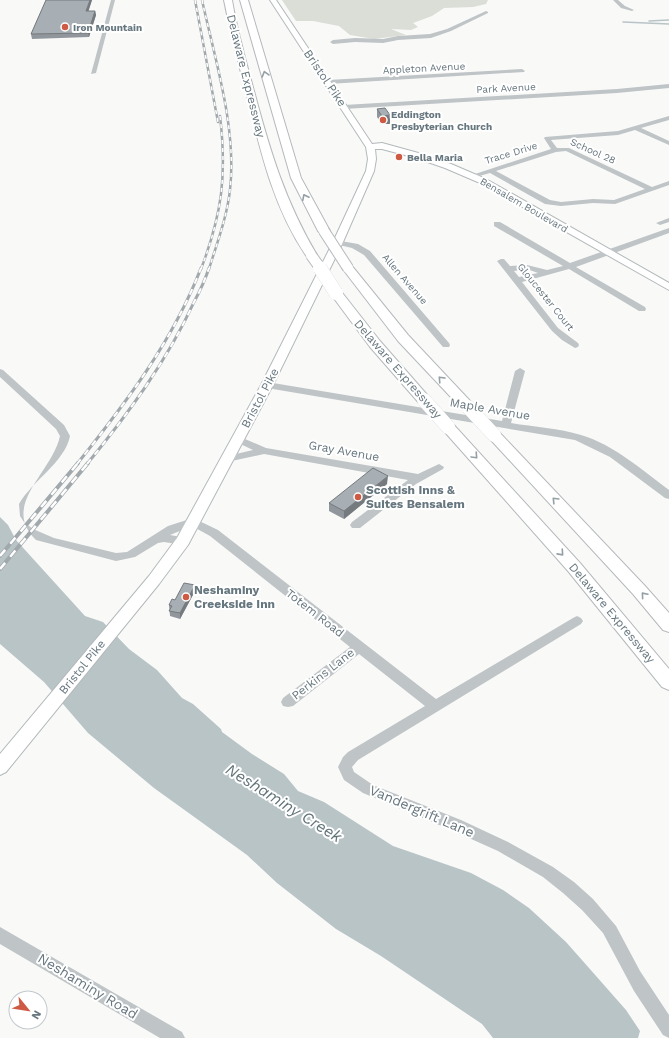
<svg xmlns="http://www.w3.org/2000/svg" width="669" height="1038" viewBox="0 0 669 1038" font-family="'Work Sans',sans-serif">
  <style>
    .green { fill: #daded7 }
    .water { fill: #b9c4c7 }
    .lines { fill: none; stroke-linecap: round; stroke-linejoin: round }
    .stream { stroke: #b9c4c7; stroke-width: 1.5 }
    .major-casing { stroke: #b3b9bb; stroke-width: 2 }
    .highway-casing { stroke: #b5b9bc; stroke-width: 2 }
    .minor { fill: #bfc4c7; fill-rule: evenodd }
    .major { fill: #fff; fill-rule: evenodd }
    .highway { fill: #fff; fill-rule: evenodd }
    .rail-far2-casing { stroke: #a2a9ad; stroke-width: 2.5 }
    .rail-far1-casing { stroke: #a2a9ad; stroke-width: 3 }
    .rail-casing { stroke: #a2a9ad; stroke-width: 4 }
    .rail-far2 { stroke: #fff; stroke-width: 1.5; stroke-dasharray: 4; stroke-linecap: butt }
    .rail-far1 { stroke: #fff; stroke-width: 2; stroke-dasharray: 6; stroke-linecap: butt }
    .rail { stroke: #fff; stroke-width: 2.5; stroke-dasharray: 8; stroke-linecap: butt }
    .highway-bridge-far1-casing { stroke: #b5b9bc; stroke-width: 12; stroke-linecap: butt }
    .highway-bridge-casing { stroke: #b5b9bc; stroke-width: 14; stroke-linecap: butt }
    .highway-bridge-far1 { stroke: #fff; stroke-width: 10 }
    .highway-bridge { stroke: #fff; stroke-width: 14 }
    .wall { fill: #90969b }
    .shaded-wall { fill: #757a7e }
    .building { fill: #a7afb4; stroke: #757a7e }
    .oneway { stroke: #95a0a5 }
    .poi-dot { fill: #ce5a43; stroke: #fff; stroke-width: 1.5 }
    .labels { text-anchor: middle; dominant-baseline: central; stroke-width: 4; stroke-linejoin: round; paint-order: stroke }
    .far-poi-label { font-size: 10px; font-weight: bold; fill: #67777f; stroke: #fff; text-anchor: start }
    .far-street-label { font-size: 10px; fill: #67777f; stroke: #fff }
    .street-label { font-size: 12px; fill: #67777f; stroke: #fff }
    .poi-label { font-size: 12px; font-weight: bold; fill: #67777f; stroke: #fff; text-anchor: start }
    .near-street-label { font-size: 14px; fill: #67777f; stroke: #fff }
    .near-water-label { font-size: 16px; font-style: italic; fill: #637478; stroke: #fff }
  </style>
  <rect width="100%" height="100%" fill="#f9f9f8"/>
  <polygon class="green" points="282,0 488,0 486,4 473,7 444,8 432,16 413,23 418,27 411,30 391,29 406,35 374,39 350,35 339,26 313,21 296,21"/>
  <polygon class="water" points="0,517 8,525 16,540 85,616 103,622 129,649 157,670 182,698 193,704 221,729 222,732 252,754 284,774 298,791 324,802 393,846 471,873 503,890 529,908 566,942 589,968 626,1010 640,1031 638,1038 493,1038 482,1024 381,956 336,929 277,883 247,855 154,788 88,733 44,682 0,644"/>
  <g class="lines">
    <g class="stream">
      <polyline points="649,21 669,20"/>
      <polyline points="623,22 669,24"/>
    </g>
    <defs>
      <polygon id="major" points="270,0 276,0 372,144 382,143 422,154 451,164 486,179 669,283 669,290 480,183 445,168 416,158 382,149 375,149 376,159 374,171 343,242 273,385 188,545 159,584 6,772 0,775 0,754 149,576 177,538 261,385 333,242 366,171 368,159 366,147"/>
      <g id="highway">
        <path d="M 224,0 L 232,0 C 237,31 246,61 254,91 C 270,151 285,201 317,255 L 315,257 L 307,257 C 273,208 260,149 246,92 C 238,61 230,31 224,0 Z"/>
        <polygon points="240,0 248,0 301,178 330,231 328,233 320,233 318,231 291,178"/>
        <polygon points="348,264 352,266 408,335 473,404 475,407 473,410 468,411 463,410 398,341 342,268 344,266"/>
        <polygon points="336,289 340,290 380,341 429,397 431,400 429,403 424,404 419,403 370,347 330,293 332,290"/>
        <polygon points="448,423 453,424 580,563 669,669 669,690 662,687 568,571 443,430 441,427 443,424"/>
        <polygon points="494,430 499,432 645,586 669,613 669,632 663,630 633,594 489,438 487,435 489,432"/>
      </g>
    </defs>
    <use href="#major" class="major-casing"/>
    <use href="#highway" class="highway-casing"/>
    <g class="minor">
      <polygon points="111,0 115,0 96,73 91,74"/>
      <polygon points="613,0 618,0 625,6 634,10 632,11 621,8"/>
      <polygon points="486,11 488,12 488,13 451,31 431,38 398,40 383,43 355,42 333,44 330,42 333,40 355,38 383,39 398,36 430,34 447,29"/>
      <polygon points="522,69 525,71 524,72 328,84 325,82 328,80"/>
      <polygon points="669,84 669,88 617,93 344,109 341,107 344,105 617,89"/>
      <path d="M 669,116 L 669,120 L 641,128 L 669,141 L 669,145 L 635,130 L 618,135 L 551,140 L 557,148 L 569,148 L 652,187 L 669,181 L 669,185 L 615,204 L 593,203 L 561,206 L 545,204 L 490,173 L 472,178 L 469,176 L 551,149 L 544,138 L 545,137 L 618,131 ZM 566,151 L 645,189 L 614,200 L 593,199 L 561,202 L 550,200 L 496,171 L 556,152 Z"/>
      <polygon points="669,218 669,222 660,225 656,223"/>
      <path d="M 494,222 L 500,222 L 570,263 L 669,228 L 669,233 L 576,267 L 645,307 L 646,309 L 645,311 L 639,311 L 569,269 L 522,282 L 558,328 L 578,343 L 579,345 L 578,347 L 575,348 L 562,340 L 552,331 L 497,261 L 501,259 L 504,259 L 510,266 L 527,265 L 547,270 L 563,266 L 494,226 ZM 527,269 L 538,273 L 519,277 L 514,271 Z"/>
      <polygon points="335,240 358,244 370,251 449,343 450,345 449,347 443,347 364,255 352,248 335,244"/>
      <path d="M 520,368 L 525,371 L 511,423 C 534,427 559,428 581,435 C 614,445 641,469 669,490 L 669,499 L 665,498 L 610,457 L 575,440 L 267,388 L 262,385 L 267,382 L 502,421 L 515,371 Z"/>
      <path d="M 0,369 L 3,370 L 64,425 L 70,436 C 65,462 32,481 19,504 L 20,516 L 24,522 L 33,529 L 54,538 L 116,553 L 127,552 L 168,526 L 193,518 L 218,530 L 436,699 L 573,618 L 577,616 L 581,618 L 583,621 L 581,624 L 358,760 L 352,767 L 354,772 L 373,785 L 461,820 L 508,842 L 553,867 L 574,882 L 593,899 L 616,926 L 640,971 L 669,1015 L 669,1038 L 663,1035 L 634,991 L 603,933 L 582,910 L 563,893 L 543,877 L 498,851 L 451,830 L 363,793 L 344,780 L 338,767 L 343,757 L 348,752 L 425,706 L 359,654 L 293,706 L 288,707 L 283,706 L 281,702 L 283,698 L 350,647 L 210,536 L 192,526 L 170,535 L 187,538 L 189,541 L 187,544 L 183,545 L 164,542 L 158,543 L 135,557 L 116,561 L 36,540 C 0,505 52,473 60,436 L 56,429 L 0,377 Z"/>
      <polygon points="238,436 266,448 418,474 439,464 444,467 443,469 416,484 360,528 352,528 350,525 352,522 408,480 264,454 227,462 223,461 222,459 223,457 253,450 234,441 233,439 234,437"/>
      <polygon points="0,927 182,1032 185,1038 160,1038 0,944"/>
    </g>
    <use href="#major" class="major"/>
    <use href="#highway" class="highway"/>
    <defs>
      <g id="rail-far2">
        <polyline points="195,0 218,122"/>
        <path d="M 202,0 C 215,60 237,128 230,190 C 227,217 217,243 209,269"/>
        <path d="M 201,269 C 222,214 227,175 220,116"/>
      </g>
      <g id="rail-far1">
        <path d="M 77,464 C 125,404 173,341 201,268"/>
        <path d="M 87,464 C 128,414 167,361 194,302 C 200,291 205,280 209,268"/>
      </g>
      <g id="rail">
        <polyline points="0,556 78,463"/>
        <polyline points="0,569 88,463"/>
      </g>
    </defs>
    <use href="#rail-far2" class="rail-far2-casing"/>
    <use href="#rail-far1" class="rail-far1-casing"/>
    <use href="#rail" class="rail-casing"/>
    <use href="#rail-far2" class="rail-far2"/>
    <use href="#rail-far1" class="rail-far1"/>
    <use href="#rail" class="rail"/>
    <defs>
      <g id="highway-bridge-far1">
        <polyline points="324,231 348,268"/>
        <polyline points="311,255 321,269"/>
      </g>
      <g id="highway-bridge">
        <polyline points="320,268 336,293"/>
        <polyline points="424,400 448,427"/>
        <polyline points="468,407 494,435"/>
      </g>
    </defs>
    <use href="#highway-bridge-far1" class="highway-bridge-far1-casing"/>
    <use href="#highway-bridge" class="highway-bridge-casing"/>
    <use href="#highway-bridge-far1" class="highway-bridge-far1"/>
    <use href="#highway-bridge" class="highway-bridge"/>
  </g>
  <g class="wall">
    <polygon points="46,0 92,0 88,11 95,11 96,15 89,37 32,39 31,34"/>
    <polygon points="377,109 390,115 390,124 382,124 377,117"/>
    <polygon points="387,484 344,519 329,511 329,503"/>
    <polygon points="195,591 180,619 170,616 169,605 175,600"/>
  </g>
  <g class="shaded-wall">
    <polygon points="90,0 92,0 87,16 86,11"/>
    <polygon points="95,11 96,15 89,37 88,33"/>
    <polygon points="390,115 390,124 382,124 382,116"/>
    <polygon points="388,476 387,484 344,519 344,511"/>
    <polygon points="195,585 195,591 180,619 180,613"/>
  </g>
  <g class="building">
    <polygon points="46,0 90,0 86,11 95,11 88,33 31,34"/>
    <polygon points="385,108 390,115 382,116 377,109"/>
    <polygon points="373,468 388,476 344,511 329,503"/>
    <polygon points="184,583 195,585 180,613 169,611 172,606 169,605 172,599 175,600"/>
  </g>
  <defs><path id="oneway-chevron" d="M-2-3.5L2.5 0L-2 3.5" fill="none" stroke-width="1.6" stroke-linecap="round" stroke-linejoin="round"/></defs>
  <g class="oneway">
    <use href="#oneway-chevron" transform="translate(265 74) rotate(-106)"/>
    <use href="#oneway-chevron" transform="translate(305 197) rotate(-117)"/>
    <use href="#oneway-chevron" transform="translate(441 379) rotate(-133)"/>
    <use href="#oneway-chevron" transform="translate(475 456) rotate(47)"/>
    <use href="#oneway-chevron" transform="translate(555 500) rotate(-134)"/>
    <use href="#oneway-chevron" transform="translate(561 553) rotate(48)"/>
    <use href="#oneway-chevron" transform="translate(644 595) rotate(-131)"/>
  </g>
  <g class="poi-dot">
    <circle cx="65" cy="27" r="4"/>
    <circle cx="383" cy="120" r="4"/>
    <circle cx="399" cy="157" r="4"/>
    <circle cx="358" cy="497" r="4"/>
    <circle cx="186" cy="597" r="4"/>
  </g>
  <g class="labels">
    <g class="far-poi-label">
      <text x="73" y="27">Iron Mountain</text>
      <text x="391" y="114">Eddington<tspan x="391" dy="12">Presbyterian Church</tspan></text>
      <text x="407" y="157">Bella Maria</text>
    </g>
    <g class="far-street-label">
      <text transform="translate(424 68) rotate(-3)">Appleton Avenue</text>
      <text transform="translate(506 88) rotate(-3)">Park Avenue</text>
      <text transform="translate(593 151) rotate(24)">School 28</text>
      <text transform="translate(511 153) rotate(-17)">Trace Drive</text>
      <text transform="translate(524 205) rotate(30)">Bensalem Boulevard</text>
      <text transform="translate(405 279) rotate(49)">Allen Avenue</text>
      <text transform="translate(546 297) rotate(51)">Gloucester Court</text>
    </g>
    <g class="street-label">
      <text transform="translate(246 76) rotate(76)">Delaware Expressway</text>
      <text transform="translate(325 78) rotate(56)">Bristol Pike</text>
      <text transform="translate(398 369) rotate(49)">Delaware Expressway</text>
      <text transform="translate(260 398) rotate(-62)">Bristol Pike</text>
      <text transform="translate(490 409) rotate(10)">Maple Avenue</text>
      <text transform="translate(344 451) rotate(10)">Gray Avenue</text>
      <text transform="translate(315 613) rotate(38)">Totem Road</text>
      <text transform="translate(612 613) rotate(50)">Delaware Expressway</text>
      <text transform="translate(82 667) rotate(-51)">Bristol Pike</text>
      <text transform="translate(323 674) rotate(-38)">Perkins Lane</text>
    </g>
    <g class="poi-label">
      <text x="366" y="490">Scottish Inns &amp;<tspan x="366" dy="14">Suites Bensalem</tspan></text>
      <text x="194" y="590">Neshaminy<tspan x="194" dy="14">Creekside Inn</tspan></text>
    </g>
    <g class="near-street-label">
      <text transform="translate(422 811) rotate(23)">Vandergrift Lane</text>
      <text transform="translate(88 986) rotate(31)">Neshaminy Road</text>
    </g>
    <g class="near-water-label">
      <text transform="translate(284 803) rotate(32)">Neshaminy Creek</text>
    </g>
  </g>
  <g transform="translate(28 1010) rotate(120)"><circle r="19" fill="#ffffff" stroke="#c2c9cc"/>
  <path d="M0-3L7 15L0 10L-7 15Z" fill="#ce5a43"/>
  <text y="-6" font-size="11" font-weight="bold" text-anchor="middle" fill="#67777f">N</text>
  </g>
</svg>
